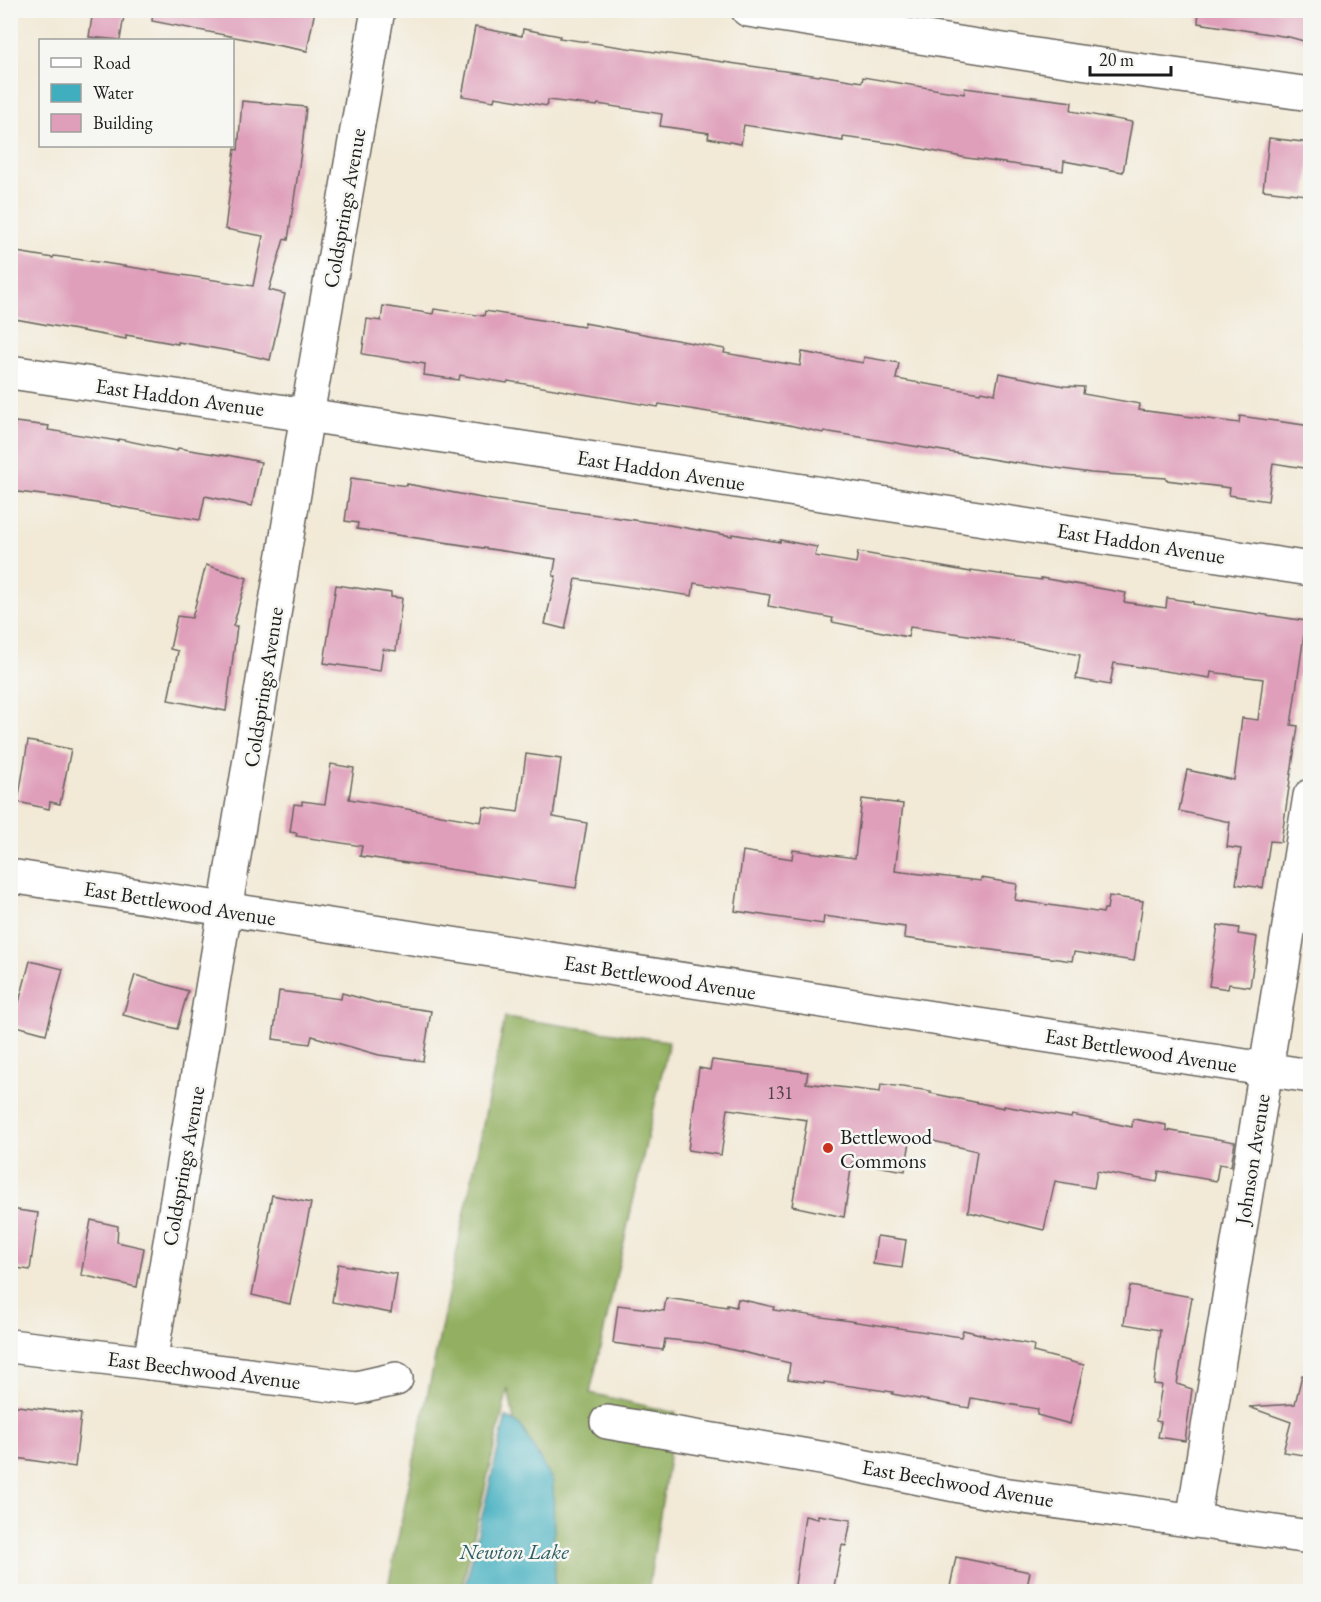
<svg xmlns="http://www.w3.org/2000/svg" width="1321" height="1602" viewBox="0 0 1321 1602" font-family="'EB Garamond',serif">
  <style>
    .forest { fill: #93b062; stroke: #58663f; stroke-width: 1.5 }
    .water { fill: #41aebf; stroke: #2e656e; stroke-width: 1.5 }
    .building { fill: #df9fba }
    .lines { fill: none; stroke-linecap: round; stroke-linejoin: round }
    .minor-casing { stroke: #67645d; stroke-width: 36 }
    .minor { stroke: #fff; stroke-width: 33 }
    .poi-dot { fill: #c8321e; stroke: #f6f6f2; stroke-width: 2 }
    .labels { text-anchor: middle; dominant-baseline: central; stroke-width: 5; stroke-linejoin: round; paint-order: stroke }
    .number-label { font-size: 18px; fill: #4d3d44 }
    .street-label { font-size: 21px; fill: #1c1c1c; stroke: #f6f6f2 }
    .poi-label { font-size: 21px; fill: #1c1c1c; stroke: #f6f6f2; text-anchor: start }
    .water-label { font-size: 22px; font-style: italic; fill: #2d5e65; stroke: #f6f6f2 }
  </style>
  <rect width="100%" height="100%" fill="#f6f6f2"/>
  <filter id="ink" filterUnits="userSpaceOnUse"><feTurbulence type="fractalNoise" baseFrequency=".0167" numOctaves="2"/><feDisplacementMap in="SourceGraphic" scale="12" xChannelSelector="R" yChannelSelector="G"/><feConvolveMatrix kernelMatrix="1 2 1 2 8 2 1 2 1" color-interpolation-filters="sRGB"/></filter>
  <filter id="wash" filterUnits="userSpaceOnUse"><feTurbulence type="fractalNoise" baseFrequency=".008" numOctaves="4" result="noise"/><feDisplacementMap in="SourceGraphic" scale="24" xChannelSelector="R" yChannelSelector="G"/><feGaussianBlur stdDeviation="1.35" result="paint"/><feColorMatrix in="noise" values="0 0 0 0 0 0 0 0 0 0 0 0 0 0 0 0 0 1.4 0 .05"/><feComposite in="paint" operator="in"/></filter>
  <g filter="url(#wash)">
    <rect width="100%" height="100%" fill="#f2e9d6"/>
    <polygon class="forest" points="505,1017 669,1041 590,1393 676,1413 648,1591 547,1591 508,1388 461,1591 387,1592"/>
    <polygon class="water" points="506,1416 521,1426 553,1482 555,1591 464,1591"/>
    <g id="blocks">
      <g class="building">
        <polygon points="93,10 125,10 120,40 89,37"/>
        <polygon points="153,10 315,10 307,51 152,21"/>
        <polygon points="1199,10 1311,10 1311,43 1289,37 1198,23"/>
        <polygon points="475,27 522,36 523,29 560,36 559,38 819,76 820,75 862,82 863,77 964,94 965,88 1072,102 1071,111 1132,122 1123,172 1064,161 1063,171 967,158 897,144 843,137 843,141 744,125 741,144 708,138 709,133 660,126 662,114 598,104 597,106 548,100 547,106 495,97 494,101 462,96"/>
        <polygon points="242,101 306,107 303,139 288,240 284,239 269,290 285,294 270,360 235,352 178,342 178,344 126,335 126,339 10,318 10,251 53,258 54,256 104,263 253,286 263,236 225,229 235,149 238,150"/>
        <polygon points="1269,138 1311,143 1306,195 1263,190"/>
        <polygon points="383,306 433,314 434,309 484,316 485,311 584,327 584,323 725,349 724,353 800,366 802,352 863,363 864,357 899,363 896,379 980,393 981,391 995,394 999,373 1064,386 1084,387 1083,394 1140,404 1139,410 1239,423 1240,416 1311,426 1311,469 1273,463 1268,501 1229,495 1230,488 1166,480 1166,478 1091,473 1015,462 1015,463 824,431 823,433 789,425 659,404 658,407 508,381 507,383 460,375 459,380 424,375 425,364 362,354 367,319 381,321"/>
        <polygon points="15,422 49,426 48,430 118,441 119,439 177,451 178,448 227,456 227,455 261,462 252,506 205,496 200,520 59,497 10,491 10,461"/>
        <polygon points="351,478 407,486 407,484 492,500 669,525 732,536 732,534 780,542 780,540 817,547 815,556 856,563 858,552 971,572 971,570 1041,580 1041,578 1126,593 1124,602 1166,608 1167,598 1193,602 1193,604 1306,621 1291,725 1298,726 1281,842 1270,841 1263,888 1236,884 1241,849 1227,847 1230,822 1179,811 1187,770 1234,780 1242,718 1258,720 1263,679 1211,672 1210,678 1114,663 1110,685 1076,679 1080,655 997,639 910,627 908,637 832,622 833,618 768,606 770,595 694,583 692,596 576,579 565,629 545,624 556,576 553,576 556,559 357,529 358,523 345,521"/>
        <polygon points="206,565 247,578 233,626 237,626 226,711 168,700 178,651 170,649 177,616 192,618"/>
        <polygon points="336,585 391,593 391,597 402,598 396,651 383,649 380,671 324,663"/>
        <polygon points="28,741 71,749 60,804 50,802 49,809 18,802"/>
        <polygon points="526,754 561,759 553,817 587,823 576,888 360,856 362,846 296,836 297,833 290,832 294,804 302,805 302,801 325,804 331,764 354,768 349,799 481,822 484,807 518,812"/>
        <polygon points="862,799 903,804 895,871 981,881 981,878 1017,884 1015,900 1103,913 1104,909 1107,909 1109,896 1143,901 1134,961 1074,952 1072,961 904,938 905,927 824,916 823,924 735,911 743,851 792,859 793,850 855,858"/>
        <polygon points="1218,925 1239,928 1238,934 1257,937 1250,987 1229,984 1228,989 1209,986"/>
        <polygon points="30,961 63,969 46,1034 13,1025"/>
        <polygon points="135,975 188,991 177,1029 123,1015"/>
        <polygon points="279,991 341,999 342,993 378,1003 431,1011 423,1061 379,1055 312,1036 310,1044 273,1039"/>
        <polygon points="712,1060 808,1072 806,1083 880,1092 881,1084 931,1091 930,1093 1004,1108 1004,1106 1071,1118 1072,1115 1132,1127 1133,1119 1166,1125 1166,1130 1235,1142 1231,1166 1219,1164 1216,1181 1159,1171 1157,1182 1097,1171 1094,1188 1055,1181 1044,1230 968,1212 977,1151 911,1136 905,1171 852,1162 844,1217 792,1206 807,1120 728,1109 721,1155 688,1150 699,1068 710,1070"/>
        <polygon points="272,1195 311,1203 290,1304 252,1295"/>
        <polygon points="10,1209 38,1213 30,1270 10,1267"/>
        <polygon points="91,1220 118,1226 117,1242 144,1248 137,1287 81,1275"/>
        <polygon points="877,1236 906,1240 902,1268 873,1264"/>
        <polygon points="338,1264 397,1274 391,1313 332,1302"/>
        <polygon points="1130,1286 1192,1297 1177,1384 1192,1389 1185,1441 1158,1437 1161,1422 1156,1421 1162,1385 1154,1384 1160,1330 1124,1324"/>
        <polygon points="666,1298 727,1307 727,1305 736,1307 738,1299 774,1307 773,1310 961,1337 963,1330 984,1335 983,1336 1034,1345 1033,1352 1084,1365 1070,1424 1037,1415 1038,1409 971,1398 969,1408 892,1394 893,1392 824,1382 824,1384 788,1379 790,1363 703,1343 665,1339 663,1350 613,1343 618,1305 664,1311"/>
        <polygon points="1302,1375 1311,1376 1311,1456 1283,1452 1291,1422 1249,1407 1295,1404"/>
        <polygon points="10,1405 81,1414 75,1467 10,1457"/>
        <polygon points="818,1515 851,1520 846,1546 842,1545 833,1592 794,1592 805,1516 818,1519"/>
        <polygon points="956,1557 1030,1572 1026,1592 949,1592"/>
      </g>
    </g>
  </g>
  <g filter="url(#ink)">
    <use href="#blocks" fill-opacity="0" stroke="#67645d" stroke-width="1.5"/>
    <g class="lines">
      <defs>
        <g id="minor">
          <polyline points="748,10 1073,61 1310,94"/>
          <polyline points="10,372 307,415 1310,569"/>
          <polyline points="10,876 1310,1076"/>
          <polyline points="10,1346 356,1388 396,1379"/>
          <polyline points="150,1363 307,415 378,10"/>
          <polyline points="607,1422 826,1459 995,1493 1310,1537"/>
          <polyline points="1193,1521 1310,796"/>
        </g>
      </defs>
      <use href="#minor" class="minor-casing"/>
      <use href="#minor" class="minor"/>
    </g>
  </g>
  <circle class="poi-dot" cx="828" cy="1148" r="6"/>
  <g class="labels">
    <g class="number-label">
      <text x="780" y="1092">131</text>
    </g>
    <g class="street-label">
      <text transform="translate(344 208) rotate(-80)">Coldsprings Avenue</text>
      <text transform="translate(180 397) rotate(8)">East Haddon Avenue</text>
      <text transform="translate(661 470) rotate(9)">East Haddon Avenue</text>
      <text transform="translate(1141 543) rotate(9)">East Haddon Avenue</text>
      <text transform="translate(263 687) rotate(-81)">Coldsprings Avenue</text>
      <text transform="translate(180 903) rotate(9)">East Bettlewood Avenue</text>
      <text transform="translate(660 977) rotate(9)">East Bettlewood Avenue</text>
      <text transform="translate(1141 1050) rotate(9)">East Bettlewood Avenue</text>
      <text transform="translate(1252 1159) rotate(-81)">Johnson Avenue</text>
      <text transform="translate(183 1166) rotate(-80)">Coldsprings Avenue</text>
      <text transform="translate(204 1370) rotate(7)">East Beechwood Avenue</text>
      <text transform="translate(958 1483) rotate(10)">East Beechwood Avenue</text>
    </g>
    <g class="poi-label">
      <text x="840" y="1136">Bettlewood<tspan x="840" dy="24">Commons</tspan></text>
    </g>
    <g class="water-label">
      <text x="514" y="1551">Newton Lake</text>
    </g>
  </g>
  <rect width="1321" height="1602" fill="none" stroke="#f6f6f2" stroke-width="36"/>
  <rect x="39" y="39" width="195" height="108" fill="#f6f6f2" stroke="#9f9f9c" stroke-width="1.5"/>
  <rect x="51" y="58" width="30" height="9" fill="#ffffff" stroke="#9f9f9c" stroke-width="1.5"/>
  <text x="93" y="69" font-size="18" fill="#1c1c1c">Road</text>
  <rect x="51" y="84" width="30" height="18" fill="#41aebf" stroke="#9f9f9c" stroke-width="1.5"/>
  <text x="93" y="99" font-size="18" fill="#1c1c1c">Water</text>
  <rect x="51" y="114" width="30" height="18" fill="#df9fba" stroke="#9f9f9c" stroke-width="1.5"/>
  <text x="93" y="129" font-size="18" fill="#1c1c1c">Building</text>
  <path d="M1090 66v9h81v-9" fill="none" stroke="#1c1c1c" stroke-width="3"/>
  <text x="1099" y="66" font-size="18" fill="#1c1c1c" stroke="#f6f6f2" stroke-width="4.5" paint-order="stroke">20 m</text>
</svg>
